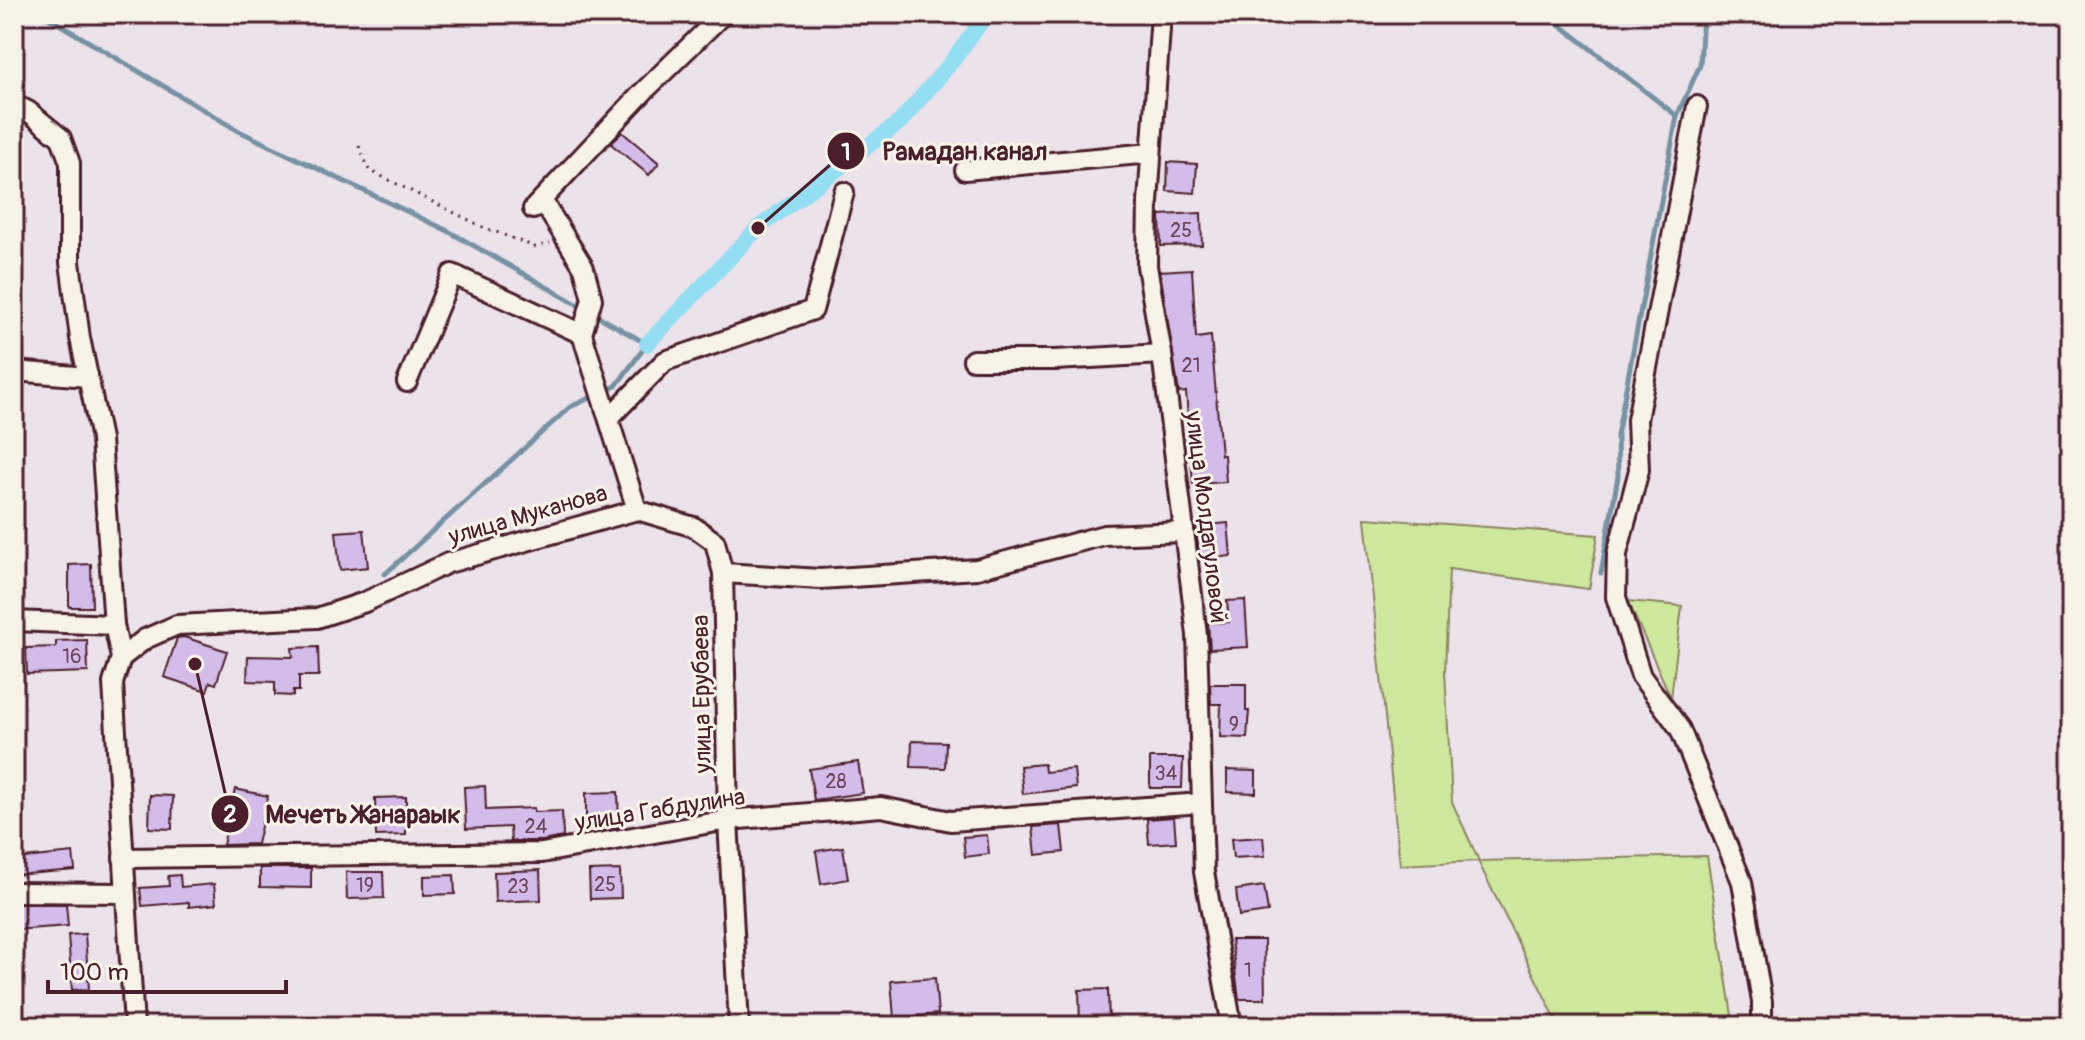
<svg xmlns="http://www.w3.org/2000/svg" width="2085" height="1040" viewBox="0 0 2085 1040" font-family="Pangolin,sans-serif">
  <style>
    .green { fill: #cee89e; stroke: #8c8464; stroke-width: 2 }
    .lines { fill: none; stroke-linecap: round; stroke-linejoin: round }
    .stream { stroke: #7692a3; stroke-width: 5 }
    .canal { stroke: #93def3; stroke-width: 16 }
    .building { fill: #d3bbea; stroke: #4a1f2b; stroke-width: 2 }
    .street-casing { stroke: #4a1f2b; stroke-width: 24 }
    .path { stroke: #4a1f2b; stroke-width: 3; stroke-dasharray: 2 6; stroke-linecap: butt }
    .street { stroke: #f7f3e8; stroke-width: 18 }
    .labels { text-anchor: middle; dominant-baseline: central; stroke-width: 6; stroke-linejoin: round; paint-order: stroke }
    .number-label { font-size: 20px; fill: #6c465b }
    .street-label { font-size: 24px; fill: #4a1f2b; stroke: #f7f3e8 }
    .leader { fill: none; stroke: #4a1f2b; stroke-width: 3 }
    .callout-dot { fill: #4a1f2b; stroke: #f7f3e8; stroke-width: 3 }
    .mark-label { font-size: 24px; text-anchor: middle; font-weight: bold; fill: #fff }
    .callout-label { font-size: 26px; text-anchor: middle; font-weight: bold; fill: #4a1f2b; stroke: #f7f3e8; stroke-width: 6; stroke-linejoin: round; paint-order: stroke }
  </style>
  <rect width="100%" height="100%" fill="#ece2e9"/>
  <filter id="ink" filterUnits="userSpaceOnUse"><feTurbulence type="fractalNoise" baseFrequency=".0125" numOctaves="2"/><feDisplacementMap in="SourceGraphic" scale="16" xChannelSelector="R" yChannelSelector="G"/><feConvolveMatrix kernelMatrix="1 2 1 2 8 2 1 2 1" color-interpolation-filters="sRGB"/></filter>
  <g filter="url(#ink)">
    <g class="green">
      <polygon points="1365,518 1598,535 1589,589 1449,569 1445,672 1452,802 1479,861 1707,856 1733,1022 1699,1026 1559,1026 1478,861 1400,865"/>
      <polygon points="1628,601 1682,606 1671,698"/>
    </g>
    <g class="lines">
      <g class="stream">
        <polyline points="42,14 239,131 448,231 647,344 616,386 570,407 385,574"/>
        <polyline points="1546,14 1677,116 1617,436 1618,476 1601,573"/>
        <polyline points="1677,116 1700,65 1703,14"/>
      </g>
      <polyline class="canal" points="647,344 758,228 900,122 950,64 987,14"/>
    </g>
    <g class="building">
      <polygon points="622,132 659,163 649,175 611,144"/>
      <polygon points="1168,162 1197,164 1195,193 1167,191"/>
      <polygon points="1201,213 1202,245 1161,246 1160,215"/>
      <polygon points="1192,269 1196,338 1211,336 1221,455 1224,455 1226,482 1193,484 1186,392 1179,393 1160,271"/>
      <polygon points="1228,523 1231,556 1200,560 1196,526"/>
      <polygon points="364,530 368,567 340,570 336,532"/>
      <polygon points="91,564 92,607 69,607 69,565"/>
      <polygon points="1245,600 1248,647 1210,649 1208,623 1229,622 1227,601"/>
      <polygon points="184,637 227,651 216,684 210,682 207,691 164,677 177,638"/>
      <polygon points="87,640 88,672 27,674 26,648 56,647 56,641"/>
      <polygon points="318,647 319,676 299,676 299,691 293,691 293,696 275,695 275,682 247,681 248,656 293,657 292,648"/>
      <polygon points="1210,684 1246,684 1246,711 1249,711 1247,738 1220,737 1221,704 1211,704"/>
      <polygon points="912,741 946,742 945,768 911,767"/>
      <polygon points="1150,758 1183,758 1182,788 1150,788"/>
      <polygon points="858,762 863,793 814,800 809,769"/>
      <polygon points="1044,764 1045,772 1074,769 1076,788 1023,794 1020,766"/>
      <polygon points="1227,770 1256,771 1256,793 1227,792"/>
      <polygon points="485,786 486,810 534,808 534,812 562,811 563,837 542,841 511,841 510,827 466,829 464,787"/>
      <polygon points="235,789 268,796 257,844 223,845"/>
      <polygon points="618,792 619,827 586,828 586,793"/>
      <polygon points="150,795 173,796 172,829 149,828"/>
      <polygon points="406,797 406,835 376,836 375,798"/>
      <polygon points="1174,817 1176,842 1149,844 1147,819"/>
      <polygon points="1061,825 1064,852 1036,855 1033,827"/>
      <polygon points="987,835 989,854 965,857 963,837"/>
      <polygon points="1263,837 1265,856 1233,858 1231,839"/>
      <polygon points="843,847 848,879 821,884 816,851"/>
      <polygon points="73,853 75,870 14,875 14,859"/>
      <polygon points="260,868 311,868 311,888 260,887"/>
      <polygon points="540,870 541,900 495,902 494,872"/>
      <polygon points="620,870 621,898 590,899 589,871"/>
      <polygon points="346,872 383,872 384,898 347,899"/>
      <polygon points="180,875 181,887 214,884 216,904 189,907 189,902 142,906 140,888 169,886 168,876"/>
      <polygon points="454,875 455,894 424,895 424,876"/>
      <polygon points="1264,886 1268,912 1239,916 1236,890"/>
      <polygon points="14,904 66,904 68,926 14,930"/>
      <polygon points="85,934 89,989 72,990 68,935"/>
      <polygon points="1231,940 1264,940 1265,999 1239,999"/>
      <polygon points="935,978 938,1014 894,1018 891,981"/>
      <polygon points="1108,989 1109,1026 1080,1026 1079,990"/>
    </g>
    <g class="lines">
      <defs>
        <g id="street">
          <polyline points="1161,14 1148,202 1147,266 1162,354 1197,635 1204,872 1232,1026"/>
          <polyline points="14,104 28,111 61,138 70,163 70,262 80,338 101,439 114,625 121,658 113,683 134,1026"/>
          <polyline points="1697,106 1637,420 1639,470 1617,554 1616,597 1641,676 1680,729 1742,882 1762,1002 1762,1026"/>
          <polyline points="965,170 1151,153"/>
          <polyline points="533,209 644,91 723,14"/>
          <polyline points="973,360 1055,360 1162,354"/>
          <polyline points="14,371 88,377"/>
          <polyline points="407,382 452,274 582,334"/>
          <polyline points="609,418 665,361 813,310 844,192"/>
          <polyline points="637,510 694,527 715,542 723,573 728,820 739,1026"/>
          <polyline points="723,573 820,579 977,569 1104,535 1184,532"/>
          <polyline points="14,621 114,625"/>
          <polyline points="121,658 145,639 177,625 317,618 365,602 448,563 637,510 582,334 592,299 584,268 542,200"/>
          <polyline points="123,858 542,853 728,820 881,807 951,821 1202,803"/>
          <polyline points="14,892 125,893"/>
        </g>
      </defs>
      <use href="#street" class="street-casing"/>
      <polyline class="path" points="359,146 369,170 483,227 535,247 550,243"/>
      <use href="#street" class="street"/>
    </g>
  </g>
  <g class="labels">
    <g class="number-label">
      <text x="1181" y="230">25</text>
      <text x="1191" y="365">21</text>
      <text x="72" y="656">16</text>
      <text x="1234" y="724">9</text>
      <text x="1166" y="773">34</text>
      <text x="836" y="781">28</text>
      <text x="536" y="826">24</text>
      <text x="605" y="884">25</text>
      <text x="365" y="885">19</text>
      <text x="518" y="886">23</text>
      <text x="1248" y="970">1</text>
    </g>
    <g class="street-label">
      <text transform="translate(528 515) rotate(-16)">улица Муканова</text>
      <text transform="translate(1206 517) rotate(83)">улица Молдагуловой</text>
      <text transform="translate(702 694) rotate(-91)">улица Ерубаева</text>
      <text transform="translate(660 810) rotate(-9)">улица Габдулина</text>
    </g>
  </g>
  <path class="leader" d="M758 228L846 151M195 664L230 814"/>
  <g class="callout-dot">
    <circle cx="758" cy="228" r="8"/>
    <circle cx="195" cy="664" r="8"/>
    <circle cx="846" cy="151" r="20"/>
    <circle cx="230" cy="814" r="20"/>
  </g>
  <g class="mark-label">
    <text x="846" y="160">1</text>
    <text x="230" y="822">2</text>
  </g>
  <g class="callout-label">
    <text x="965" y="160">Рамадан канал</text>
    <text x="363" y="823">Мечеть Жанараык</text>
  </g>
  <rect width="2085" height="1040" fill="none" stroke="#f7f3e8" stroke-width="48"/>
  <rect x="24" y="24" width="2037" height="992" fill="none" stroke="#4a1f2b" stroke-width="3" filter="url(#ink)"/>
  <path d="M48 980v12h238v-12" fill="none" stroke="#4a1f2b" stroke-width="4"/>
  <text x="60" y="980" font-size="24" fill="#4a1f2b" stroke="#f7f3e8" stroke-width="6" paint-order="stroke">100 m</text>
</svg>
